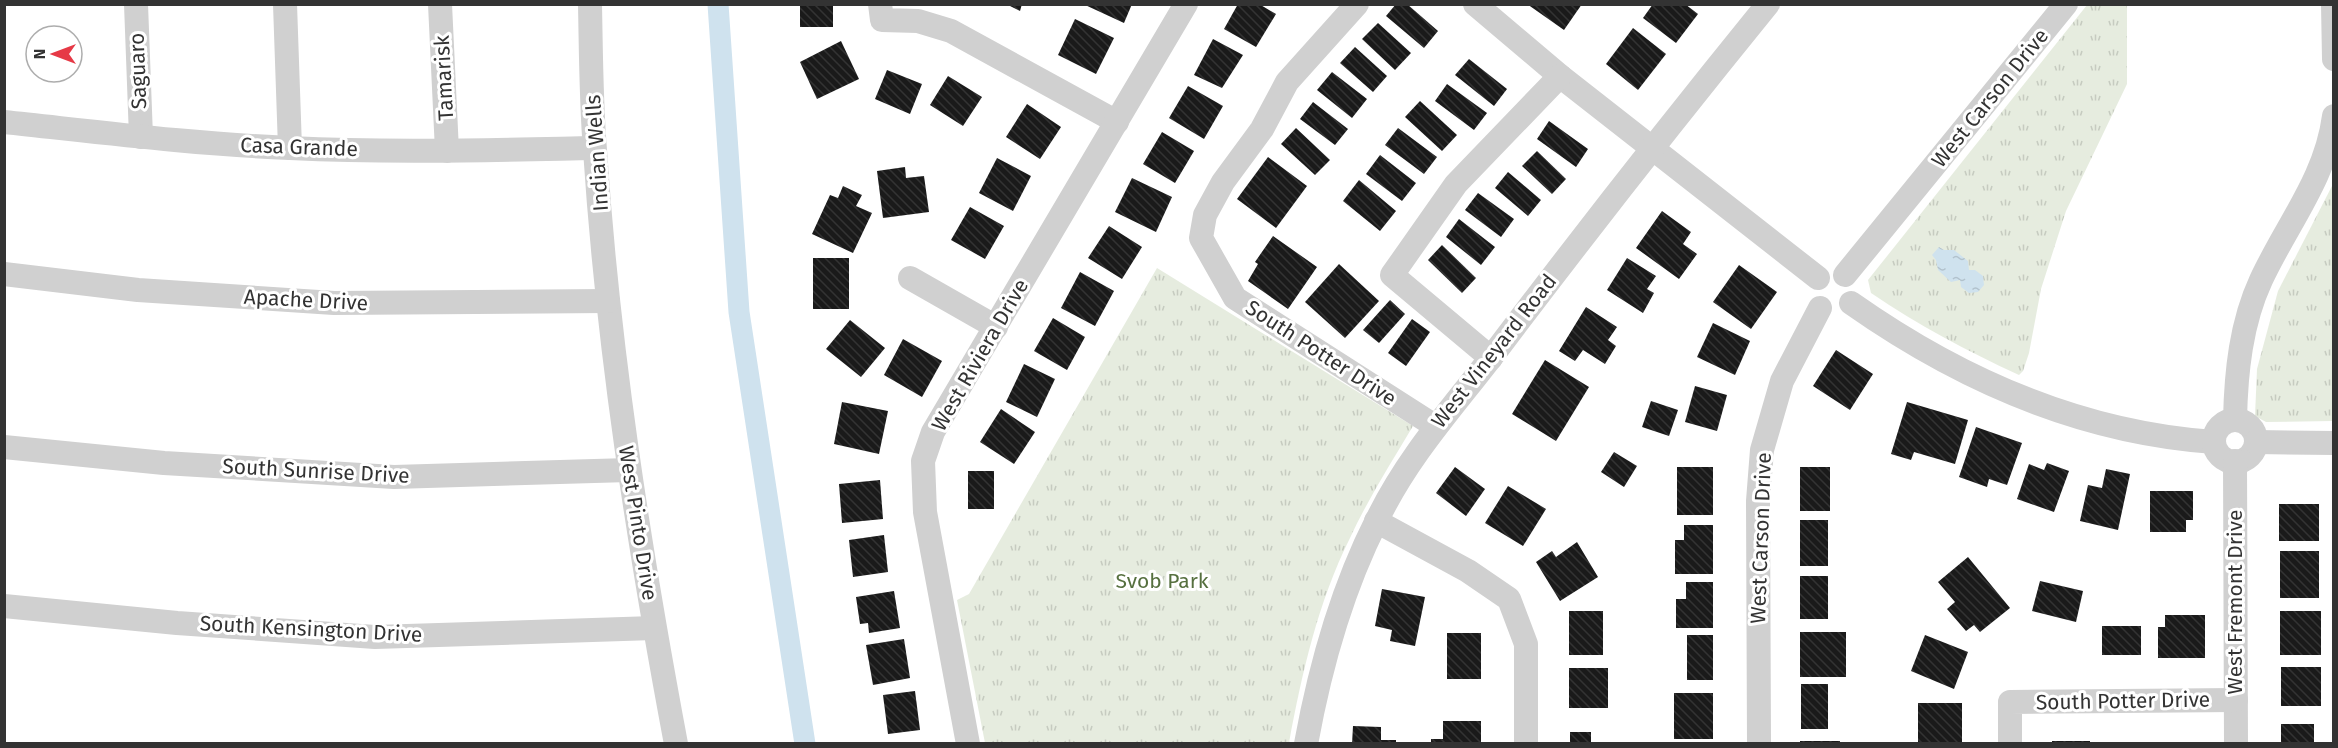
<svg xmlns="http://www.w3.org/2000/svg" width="2338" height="748" viewBox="0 0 2338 748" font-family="'Fira Sans',sans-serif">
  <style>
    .park { fill: url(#park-tufts) }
    .water { fill: url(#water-ripples) }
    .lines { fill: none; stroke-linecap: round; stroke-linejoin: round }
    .canal { stroke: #cfe2ee; stroke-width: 21 }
    .building { fill: url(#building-back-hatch) }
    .minor { stroke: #d0d0d0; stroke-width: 24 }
    .labels { text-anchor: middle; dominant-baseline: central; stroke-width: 6; stroke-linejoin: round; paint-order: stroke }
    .street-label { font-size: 21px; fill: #333; stroke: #fff }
    .park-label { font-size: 21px; fill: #56703f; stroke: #fff }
  </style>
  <defs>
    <pattern id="park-tufts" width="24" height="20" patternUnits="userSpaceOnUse" patternTransform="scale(1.5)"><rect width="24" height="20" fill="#e6ecdf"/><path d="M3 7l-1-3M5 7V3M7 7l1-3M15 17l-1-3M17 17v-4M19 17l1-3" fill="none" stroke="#c6cbc0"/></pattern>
    <pattern id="water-ripples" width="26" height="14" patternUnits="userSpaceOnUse" patternTransform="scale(1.5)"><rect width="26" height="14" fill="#cfe2ee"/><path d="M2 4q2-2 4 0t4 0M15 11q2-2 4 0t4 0" fill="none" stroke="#b2c2cd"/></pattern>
    <pattern id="building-back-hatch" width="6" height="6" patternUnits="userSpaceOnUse" patternTransform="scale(1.5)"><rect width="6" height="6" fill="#1a1a1a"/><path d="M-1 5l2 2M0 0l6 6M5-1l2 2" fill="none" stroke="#333"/></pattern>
  </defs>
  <rect width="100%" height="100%" fill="#fff"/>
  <g class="park">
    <path d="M 2087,5 L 2127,5 L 2127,84 L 2066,211 L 2041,289 L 2029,353 L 2023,371 L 2019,375 C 1967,351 1918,325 1871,293 L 1868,280 Z"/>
    <polygon points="2333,184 2333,421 2266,422 2255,416 2257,369 2278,291"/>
    <path d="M 1157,268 L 1413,426 C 1391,463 1368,499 1350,538 C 1318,602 1302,673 1289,743 L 985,743 L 957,600 L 969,594 Z"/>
  </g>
  <polygon class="water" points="1939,247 1944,250 1954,250 1968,261 1969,270 1975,270 1983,276 1984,285 1978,292 1969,293 1961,287 1960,280 1951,282 1938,270 1936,260 1932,255"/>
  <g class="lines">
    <polyline class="canal" points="718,4 739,312 805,744"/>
  </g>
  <g class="building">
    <rect x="800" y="4" width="33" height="23"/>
    <polygon points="1006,4 1022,4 1020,11"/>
    <polygon points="1083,4 1132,4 1124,23"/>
    <polygon points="1238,4 1259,4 1276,14 1256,47 1224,29"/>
    <polygon points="1396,4 1407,4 1438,31 1424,48 1386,16"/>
    <polygon points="1527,4 1582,4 1564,30"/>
    <polygon points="1653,4 1685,4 1698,14 1676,43 1643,18"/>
    <polygon points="1075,19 1114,38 1096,74 1058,55"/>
    <polygon points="1378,23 1411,53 1395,70 1362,39"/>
    <polygon points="1633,28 1666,54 1638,90 1606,64"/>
    <polygon points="1213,39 1243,55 1222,88 1194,75"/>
    <polygon points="841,41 859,79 817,99 800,62"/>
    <polygon points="1355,47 1387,76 1373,92 1340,63"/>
    <polygon points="1469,59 1507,89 1494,106 1455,75"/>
    <polygon points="887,70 922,84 910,114 875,99"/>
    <polygon points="1332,72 1367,99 1352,118 1317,90"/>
    <polygon points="948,76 982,97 963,126 930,105"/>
    <polygon points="1447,84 1487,113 1474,130 1435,101"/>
    <polygon points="1188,86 1223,106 1204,139 1169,118"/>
    <polygon points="1420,101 1457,135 1442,151 1405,117"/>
    <polygon points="1313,102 1348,129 1335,145 1300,119"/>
    <polygon points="1027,104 1061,127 1040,159 1006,137"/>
    <polygon points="1549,121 1588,149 1576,167 1537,139"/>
    <polygon points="1296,128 1330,160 1315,175 1281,144"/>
    <polygon points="1398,128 1437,157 1424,174 1385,145"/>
    <polygon points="1162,132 1194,151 1175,183 1143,164"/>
    <polygon points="1537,151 1566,179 1552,194 1522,166"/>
    <polygon points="1380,155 1416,183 1402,201 1366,174"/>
    <polygon points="1268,157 1307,186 1276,228 1237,199"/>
    <polygon points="997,158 1031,176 1013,211 979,193"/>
    <polygon points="905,167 906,178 924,176 929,212 883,218 877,171"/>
    <polygon points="1508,172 1541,200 1528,216 1495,188"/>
    <polygon points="1132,178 1172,197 1156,232 1115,212"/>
    <polygon points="1359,180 1396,211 1380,231 1343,201"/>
    <polygon points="843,186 862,195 856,206 872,213 853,253 812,234 830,195 838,198"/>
    <polygon points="1478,193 1514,219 1501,237 1465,210"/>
    <polygon points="970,207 1004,226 985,259 951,240"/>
    <polygon points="1662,211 1691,232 1683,244 1697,254 1679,279 1636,248"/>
    <polygon points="1459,219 1495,247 1481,265 1446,237"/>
    <polygon points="1109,226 1142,247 1122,279 1088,258"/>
    <polygon points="1273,236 1317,267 1288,309 1248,281 1258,264 1255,262"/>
    <polygon points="1442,245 1476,278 1462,293 1428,260"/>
    <rect x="813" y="258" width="36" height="51"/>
    <polygon points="1627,258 1656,276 1647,289 1654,293 1643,313 1607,290"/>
    <polygon points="1339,264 1379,301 1345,338 1305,302"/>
    <polygon points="1739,265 1777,292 1751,329 1713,302"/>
    <polygon points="1080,272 1114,291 1095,326 1061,308"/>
    <polygon points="1390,300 1405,314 1379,343 1363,330"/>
    <polygon points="1586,307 1617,327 1608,340 1616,346 1605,364 1583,350 1575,361 1559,351"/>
    <polygon points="1053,318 1085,337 1067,370 1034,351"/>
    <polygon points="1412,319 1430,332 1406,366 1388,353"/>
    <polygon points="850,320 885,348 861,377 826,349"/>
    <polygon points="1713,323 1750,341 1735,375 1697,357"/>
    <polygon points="903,339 942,361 922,397 884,375"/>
    <polygon points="1836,350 1873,374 1850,410 1813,386"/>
    <polygon points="1545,360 1589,387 1556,441 1512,414"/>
    <polygon points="1024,364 1055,379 1037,417 1006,402"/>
    <polygon points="1695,386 1727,395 1717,431 1685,422"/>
    <polygon points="1651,401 1678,410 1669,436 1642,427"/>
    <polygon points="842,402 888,411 879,454 834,444"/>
    <polygon points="1907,402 1968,420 1955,464 1914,452 1911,460 1891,454"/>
    <polygon points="1001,409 1035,432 1014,464 980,442"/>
    <polygon points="1976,427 2022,443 2007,485 1989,479 1987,487 1959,477"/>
    <polygon points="1614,452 1637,466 1624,487 1601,472"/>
    <polygon points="2047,463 2069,471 2054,512 2017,499 2029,464 2044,470"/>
    <polygon points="1455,467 1485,489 1466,516 1436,493"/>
    <rect x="1677" y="467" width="36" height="48"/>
    <rect x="1800" y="467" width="30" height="44"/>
    <polygon points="2106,469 2130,474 2118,530 2080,521 2088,485 2102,488"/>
    <rect x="968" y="471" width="26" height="38"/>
    <polygon points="880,480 883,519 842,523 839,484"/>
    <polygon points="1508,486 1546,509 1523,546 1485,523"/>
    <polygon points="2150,491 2193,491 2193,520 2186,520 2186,532 2150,532"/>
    <rect x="2279" y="504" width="40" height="37"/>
    <rect x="1800" y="520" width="28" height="46"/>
    <polygon points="1684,525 1713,525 1713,574 1675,574 1675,540 1684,540"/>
    <polygon points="884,535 888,572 853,577 849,540"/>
    <polygon points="1577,542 1598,577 1560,601 1536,562 1552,551 1556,557"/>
    <rect x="2280" y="551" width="39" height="47"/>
    <polygon points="1968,557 2010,608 1980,632 1974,625 1966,631 1947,609 1955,602 1938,582"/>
    <rect x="1800" y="576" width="28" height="43"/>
    <polygon points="2040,581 2083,591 2076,622 2032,611"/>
    <polygon points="1686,582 1713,582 1713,628 1676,628 1676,599 1686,599"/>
    <polygon points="1382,589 1425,597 1415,646 1390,641 1392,630 1375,626"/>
    <polygon points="894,591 900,628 869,633 868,623 860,624 856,597"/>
    <rect x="1569" y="611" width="34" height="44"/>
    <rect x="2280" y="611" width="41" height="44"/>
    <polygon points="2165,615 2205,615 2205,658 2158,658 2158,627 2165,627"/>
    <rect x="2102" y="626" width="39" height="29"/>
    <rect x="1800" y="632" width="46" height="45"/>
    <rect x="1447" y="633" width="34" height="46"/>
    <rect x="1687" y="635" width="26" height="45"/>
    <polygon points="1925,635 1968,652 1954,689 1911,671"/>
    <polygon points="904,639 910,678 873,685 866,645"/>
    <rect x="2281" y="667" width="40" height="39"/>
    <rect x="1569" y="668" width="39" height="40"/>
    <rect x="1801" y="684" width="27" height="45"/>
    <polygon points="915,691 920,730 888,734 883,695"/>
    <rect x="1674" y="693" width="39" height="46"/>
    <rect x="1918" y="703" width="44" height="41"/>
    <polygon points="1443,721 1481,721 1481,744 1431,744 1431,739 1443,739"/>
    <rect x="2281" y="724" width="33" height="20"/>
    <polygon points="1353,726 1381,727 1381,740 1396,740 1396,744 1352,744"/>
    <rect x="1570" y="732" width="21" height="12"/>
    <rect x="1800" y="741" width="40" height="3"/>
    <rect x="2052" y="741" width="38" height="3"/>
  </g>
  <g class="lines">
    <g class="minor">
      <polyline points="136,4 141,137"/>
      <polyline points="285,4 290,148"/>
      <polyline points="440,4 447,151"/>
      <path d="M 590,4 C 591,53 591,102 595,150 C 608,349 639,547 676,744"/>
      <polyline points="880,4 882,20 918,21 951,31 1117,122"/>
      <polyline points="1357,4 1287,82 1262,129 1223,182 1205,215 1201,238 1235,298 1435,426"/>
      <polyline points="1475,4 1560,76 1818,278"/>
      <polyline points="2333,4 2334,59"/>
      <path d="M 4,122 C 99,132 194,144 290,148 C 391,153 493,150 594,148"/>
      <polyline points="4,274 138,290 334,303 608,301"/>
      <polyline points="1845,275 2066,4"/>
      <polyline points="910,278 996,327"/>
      <path d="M 1851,303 C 1959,379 2081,433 2214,442"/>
      <polyline points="1491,358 1392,275 1456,184 1560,76"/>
      <path d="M 2235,420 C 2236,372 2241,323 2261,280 C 2287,224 2326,178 2334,116"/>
      <circle cx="2235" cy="441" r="21"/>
      <polyline points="2256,442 2334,443"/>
      <polyline points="4,447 164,463 394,477 629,470"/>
      <polyline points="2235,461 2236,744"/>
      <polyline points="1376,521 1468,571 1509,599 1526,644 1526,744"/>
      <polyline points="4,606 177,623 375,637 654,628"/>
      <polyline points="968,744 925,512 923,461 933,432 1186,4"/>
      <path d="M 1306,744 C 1320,667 1342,589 1377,520 C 1410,452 1458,402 1502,343 C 1589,228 1677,116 1768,4"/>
      <polyline points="1759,744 1758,501 1762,450 1782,381 1820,308"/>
      <polyline points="2010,744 2010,702 2236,700"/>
    </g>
  </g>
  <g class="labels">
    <g class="street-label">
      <text transform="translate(138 71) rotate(-92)">Saguaro</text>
      <text transform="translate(444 78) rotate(-93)">Tamarisk</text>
      <text transform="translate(1990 98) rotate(-51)">West Carson Drive</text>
      <text transform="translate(299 147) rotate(2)">Casa Grande</text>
      <text transform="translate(597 153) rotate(-94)">Indian Wells</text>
      <text transform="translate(306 300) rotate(3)">Apache Drive</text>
      <text transform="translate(1494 351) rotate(-52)">West Vineyard Road</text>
      <text transform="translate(1321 353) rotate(33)">South Potter Drive</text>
      <text transform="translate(980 355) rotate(-60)">West Riviera Drive</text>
      <text transform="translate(316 471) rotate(3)">South Sunrise Drive</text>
      <text transform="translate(638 523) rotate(81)">West Pinto Drive</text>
      <text transform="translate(1761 538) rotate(-88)">West Carson Drive</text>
      <text transform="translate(2235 602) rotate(-90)">West Fremont Drive</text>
      <text transform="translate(311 629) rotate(3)">South Kensington Drive</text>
      <text transform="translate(2123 701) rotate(-1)">South Potter Drive</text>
    </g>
    <g class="park-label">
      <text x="1162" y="581">Svob Park</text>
    </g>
  </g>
  <rect width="2338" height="748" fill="none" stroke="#333333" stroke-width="12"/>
  <g transform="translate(54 54) rotate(270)"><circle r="28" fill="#ffffff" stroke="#adadad" stroke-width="1.5"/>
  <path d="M0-4.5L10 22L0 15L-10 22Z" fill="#e63946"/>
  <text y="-9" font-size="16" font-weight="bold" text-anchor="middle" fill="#333333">N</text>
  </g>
</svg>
